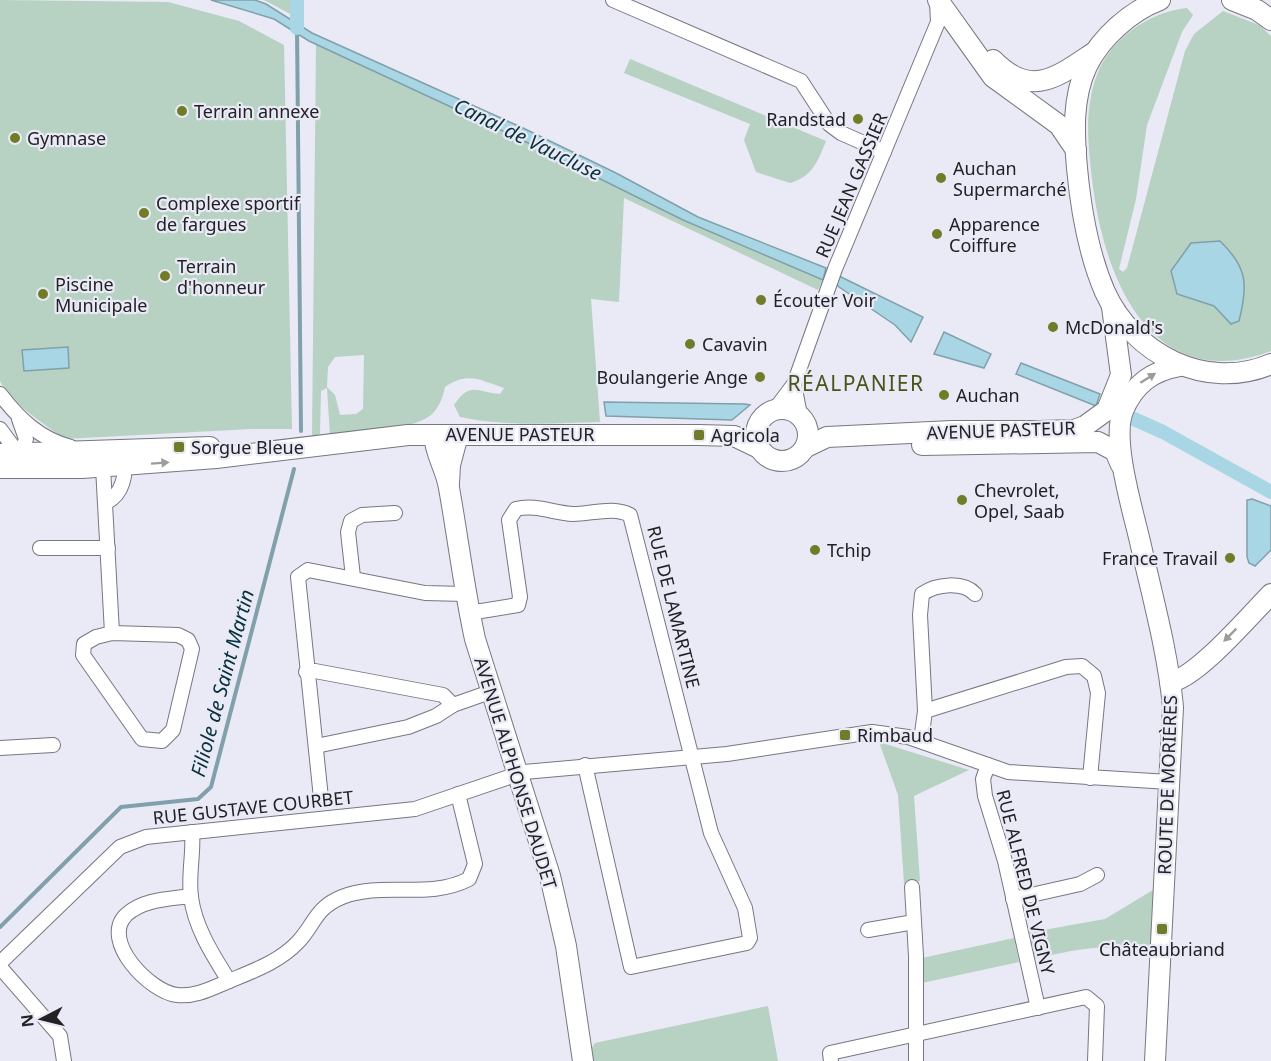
<svg xmlns="http://www.w3.org/2000/svg" width="1271" height="1061" viewBox="0 0 1271 1061" font-family="'Noto Sans',sans-serif">
  <style>
    .green { fill: #b7d1c2; fill-rule: evenodd }
    .water { fill: #a9d6e4; stroke: #80a0ab; stroke-width: 1.5 }
    .lines { fill: none; stroke-linecap: round; stroke-linejoin: round }
    .stream { stroke: #80a0ab; stroke-width: 4 }
    .canal { stroke: #a9d6e4; stroke-width: 14 }
    .street-casing { stroke: #767780; stroke-width: 16 }
    .secondary-casing { stroke: #767780; stroke-width: 22 }
    .street { stroke: #fff; stroke-width: 14 }
    .secondary { stroke: #fff; stroke-width: 20 }
    .oneway { fill: #9c9c9d }
    .poi-dot { fill: #707c28; stroke: #e9eaf5; stroke-width: 2 }
    .labels { text-anchor: middle; dominant-baseline: central; stroke-width: 4.5; stroke-linejoin: round; paint-order: stroke }
    .poi-label { font-size: 18px; fill: #222226; stroke: #e9eaf5; text-anchor: start }
    .street-label { font-size: 18px; fill: #222226; stroke: #e9eaf5 }
    .water-label { font-size: 20px; font-style: italic; fill: #07323d; stroke: #e9eaf5 }
    .quarter-label { font-size: 21px; letter-spacing: 1.5px; fill: #4a5319; stroke: #e9eaf5 }
  </style>
  <rect width="100%" height="100%" fill="#e9eaf5"/>
  <g class="green">
    <path d="M 0,0 L 168,2 L 239,21 L 284,45 L 292,429 L 251,429 L 64,439 C 43,422 12,405 0,381 Z"/>
    <polygon points="263,0 294,0 294,16 266,1"/>
    <path d="M 1187,8 L 1193,15 L 1182,32 L 1147,125 L 1136,199 L 1119,269 L 1123,272 L 1127,268 L 1185,51 L 1194,34 L 1223,11 L 1259,25 L 1271,36 L 1271,351 C 1149,397 1103,275 1092,179 C 1088,144 1084,109 1097,75 C 1110,39 1149,12 1187,8 Z"/>
    <path d="M 316,44 L 522,140 L 683,220 L 823,280 L 818,290 L 624,198 L 619,302 L 591,299 L 600,422 C 553,423 506,427 460,417 L 454,405 C 470,381 476,392 500,394 L 504,388 C 481,380 467,371 445,387 C 443,397 439,408 431,415 C 409,432 358,431 330,436 L 327,388 L 321,391 L 320,434 L 312,437 ZM 364,355 L 363,409 L 356,414 L 340,415 L 335,395 L 327,387 L 328,367 L 335,357 Z"/>
    <path d="M 630,59 L 826,141 C 818,161 812,177 790,183 L 756,172 L 744,140 L 750,124 L 624,73 Z"/>
    <polygon points="879,742 969,770 914,796 920,881 904,884 898,795"/>
    <path d="M 1153,890 L 1150,955 C 1108,940 1074,951 1032,959 L 1027,933 L 1105,919 Z"/>
    <polygon points="1014,938 1019,962 922,983 922,958"/>
    <polygon points="768,1006 778,1061 589,1061 588,1053 595,1043"/>
  </g>
  <g class="water">
    <polygon points="211,0 255,0 266,4 312,33 523,128 616,173 698,217 826,268 823,280 683,220 522,140 309,41 274,19"/>
    <path d="M 1220,241 C 1248,268 1248,285 1239,321 L 1231,324 L 1214,306 L 1177,294 L 1171,271 L 1191,243 Z"/>
    <polygon points="839,276 923,317 911,342 895,325 839,287 836,284"/>
    <polygon points="944,332 991,354 984,368 934,354"/>
    <polygon points="68,347 69,368 24,371 22,350"/>
    <polygon points="1021,363 1100,394 1096,406 1016,374"/>
    <polygon points="604,402 745,404 750,405 732,420 606,416"/>
    <polygon points="1252,499 1271,506 1271,550 1255,566 1249,563 1247,557 1247,500"/>
  </g>
  <g class="lines">
    <g class="stream">
      <polyline points="297,29 301,431"/>
      <polyline points="0,927 121,807 198,799 211,787 294,469"/>
    </g>
    <g class="canal">
      <polyline points="297,28 297,0"/>
      <polyline points="1134,419 1163,432 1271,492"/>
    </g>
    <defs>
      <g id="street">
        <polyline points="613,0 801,81 829,124 841,133 884,152"/>
        <polyline points="794,384 800,415"/>
        <path d="M 0,394 C 19,419 40,439 71,447"/>
        <polyline points="776,408 794,384 835,269 938,22 937,2"/>
        <polyline points="0,429 20,456"/>
        <polyline points="106,458 103,467 112,633 96,637 84,644 83,655 142,739 162,741 173,730 192,649 188,640 178,635 112,633"/>
        <polyline points="19,459 26,439 19,419"/>
        <path d="M 107,502 C 122,494 128,474 122,458"/>
        <polyline points="40,548 108,548"/>
        <polyline points="353,577 348,532 351,521 362,515 395,513"/>
        <path d="M 469,613 L 518,605 L 520,597 L 509,520 L 516,509 C 535,504 554,513 573,514 C 591,514 614,506 630,515 L 711,833 L 745,908 L 750,938 L 747,943 L 631,967 L 585,765"/>
        <polyline points="306,672 315,671 443,695 453,705"/>
        <polyline points="925,711 1066,667 1082,666 1094,676 1098,693 1090,778"/>
        <path d="M 921,741 L 925,711 L 920,615 L 922,594 C 936,584 963,581 975,594"/>
        <polyline points="316,746 408,727 436,716 453,705 490,692"/>
        <polyline points="0,748 53,745"/>
        <polyline points="988,765 983,779 985,796 1005,861 1038,1008"/>
        <polyline points="321,798 298,577 308,570 425,593 465,594"/>
        <path d="M 192,832 C 194,853 188,875 191,897 C 195,928 213,955 229,981 C 253,971 279,962 298,942 C 315,924 315,908 342,897 C 383,881 428,900 469,879 L 475,864 L 458,794"/>
        <polyline points="912,887 916,956 916,1061"/>
        <path d="M 191,896 C 170,899 143,899 126,915 C 100,941 150,992 177,995 C 196,997 212,988 229,981"/>
        <polyline points="1013,899 1080,884 1097,875"/>
        <polyline points="868,930 914,922"/>
        <polyline points="0,963 120,847 146,837 415,809 524,772 727,754 872,732 908,737 1008,772 1169,782"/>
        <polyline points="0,967 60,1036 64,1061"/>
        <polyline points="831,1061 830,1053 1086,997 1097,1006 1095,1061"/>
      </g>
      <g id="secondary">
        <polyline points="938,0 993,77 1059,125 1076,150"/>
        <path d="M 1160,0 C 1131,11 1101,37 1087,66 C 1072,98 1074,134 1077,168 C 1081,211 1088,253 1105,292 C 1133,354 1206,392 1271,364"/>
        <polyline points="1232,0 1257,10 1271,20"/>
        <path d="M 993,60 C 1031,99 1057,77 1093,53"/>
        <circle cx="782" cy="435" r="26"/>
        <path d="M 434,435 C 435,454 446,469 449,488 C 458,538 464,589 475,639 L 550,876 L 566,946 L 583,1061"/>
        <polyline points="922,445 1098,442 1115,451 1121,465"/>
        <polyline points="806,447 827,437 952,431 1040,431 1074,430 1085,426 1107,410 1121,375 1112,307"/>
        <polyline points="0,454 210,447"/>
        <polyline points="0,468 82,468 216,458 408,435 699,435 734,436 759,448"/>
        <polyline points="449,483 450,465 458,435"/>
        <path d="M 1170,682 C 1196,679 1251,614 1271,594"/>
        <path d="M 1155,1061 L 1173,707 C 1168,653 1153,599 1141,546 C 1134,514 1111,441 1123,411 C 1134,384 1152,371 1180,366"/>
      </g>
    </defs>
    <use href="#street" class="street-casing"/>
    <use href="#secondary" class="secondary-casing"/>
    <use href="#street" class="street"/>
    <use href="#secondary" class="secondary"/>
  </g>
  <defs><path id="oneway-solid" d="M-6-.8H1V-3.2L6.5 0L1 3.2V.8H-6Z" transform="scale(1.5)"/></defs>
  <g class="oneway">
    <use href="#oneway-solid" transform="translate(1148 378) rotate(-32)"/>
    <use href="#oneway-solid" transform="translate(160 463) rotate(-4)"/>
    <use href="#oneway-solid" transform="translate(1230 635) rotate(135)"/>
  </g>
  <g class="poi-dot">
    <circle cx="182" cy="111" r="6"/>
    <circle cx="858" cy="119" r="6"/>
    <circle cx="15" cy="138" r="6"/>
    <circle cx="941" cy="178" r="6"/>
    <circle cx="144" cy="213" r="6"/>
    <circle cx="937" cy="234" r="6"/>
    <circle cx="165" cy="276" r="6"/>
    <circle cx="43" cy="294" r="6"/>
    <circle cx="761" cy="300" r="6"/>
    <circle cx="1053" cy="327" r="6"/>
    <circle cx="690" cy="344" r="6"/>
    <circle cx="760" cy="377" r="6"/>
    <circle cx="944" cy="395" r="6"/>
    <rect x="693" y="429" width="12" height="12" rx="3"/>
    <rect x="173" y="441" width="12" height="12" rx="3"/>
    <circle cx="962" cy="500" r="6"/>
    <circle cx="815" cy="550" r="6"/>
    <circle cx="1230" cy="558" r="6"/>
    <rect x="839" y="729" width="12" height="12" rx="3"/>
    <rect x="1156" y="923" width="12" height="12" rx="3"/>
  </g>
  <g class="labels">
    <g class="poi-label">
      <text x="194" y="111">Terrain annexe</text>
      <text x="846" y="119" text-anchor="end">Randstad</text>
      <text x="27" y="138">Gymnase</text>
      <text x="953" y="168">Auchan<tspan x="953" dy="21">Supermarché</tspan></text>
      <text x="156" y="203">Complexe sportif<tspan x="156" dy="21">de fargues</tspan></text>
      <text x="949" y="224">Apparence<tspan x="949" dy="21">Coiffure</tspan></text>
      <text x="177" y="266">Terrain<tspan x="177" dy="21">d'honneur</tspan></text>
      <text x="55" y="284">Piscine<tspan x="55" dy="21">Municipale</tspan></text>
      <text x="773" y="300">Écouter Voir</text>
      <text x="1065" y="327">McDonald's</text>
      <text x="702" y="344">Cavavin</text>
      <text x="748" y="377" text-anchor="end">Boulangerie Ange</text>
      <text x="956" y="395">Auchan</text>
      <text x="711" y="435">Agricola</text>
      <text x="191" y="447">Sorgue Bleue</text>
      <text x="974" y="490">Chevrolet,<tspan x="974" dy="21">Opel, Saab</tspan></text>
      <text x="827" y="550">Tchip</text>
      <text x="1218" y="558" text-anchor="end">France Travail</text>
      <text x="857" y="735">Rimbaud</text>
      <text x="1162" y="949" text-anchor="middle">Châteaubriand</text>
    </g>
    <g class="street-label">
      <text transform="translate(851 185) rotate(-67)">RUE JEAN GASSIER</text>
      <text transform="translate(1001 430) rotate(-2)">AVENUE PASTEUR</text>
      <text x="520" y="434">AVENUE PASTEUR</text>
      <text transform="translate(674 607) rotate(76)">RUE DE LAMARTINE</text>
      <text transform="translate(516 773) rotate(73)">AVENUE ALPHONSE DAUDET</text>
      <text transform="translate(1167 785) rotate(-88)">ROUTE DE MORIÈRES</text>
      <text transform="translate(253 807) rotate(-6)">RUE GUSTAVE COURBET</text>
      <text transform="translate(1026 882) rotate(76)">RUE ALFRED DE VIGNY</text>
    </g>
    <g class="water-label">
      <text transform="translate(528 139) rotate(26)">Canal de Vaucluse</text>
      <text transform="translate(222 683) rotate(-75)">Filiole de Saint Martin</text>
    </g>
    <g class="quarter-label">
      <text x="856" y="383">RÉALPANIER</text>
    </g>
  </g>
  <g transform="translate(42 1019) rotate(263)" stroke="#e9eaf5" stroke-width="4.5" paint-order="stroke">
  <path d="M0-4.5L10 22L0 15L-10 22Z" fill="#222226"/>
  <text y="-9" font-size="16" font-weight="bold" text-anchor="middle" fill="#222226">N</text>
  </g>
</svg>
